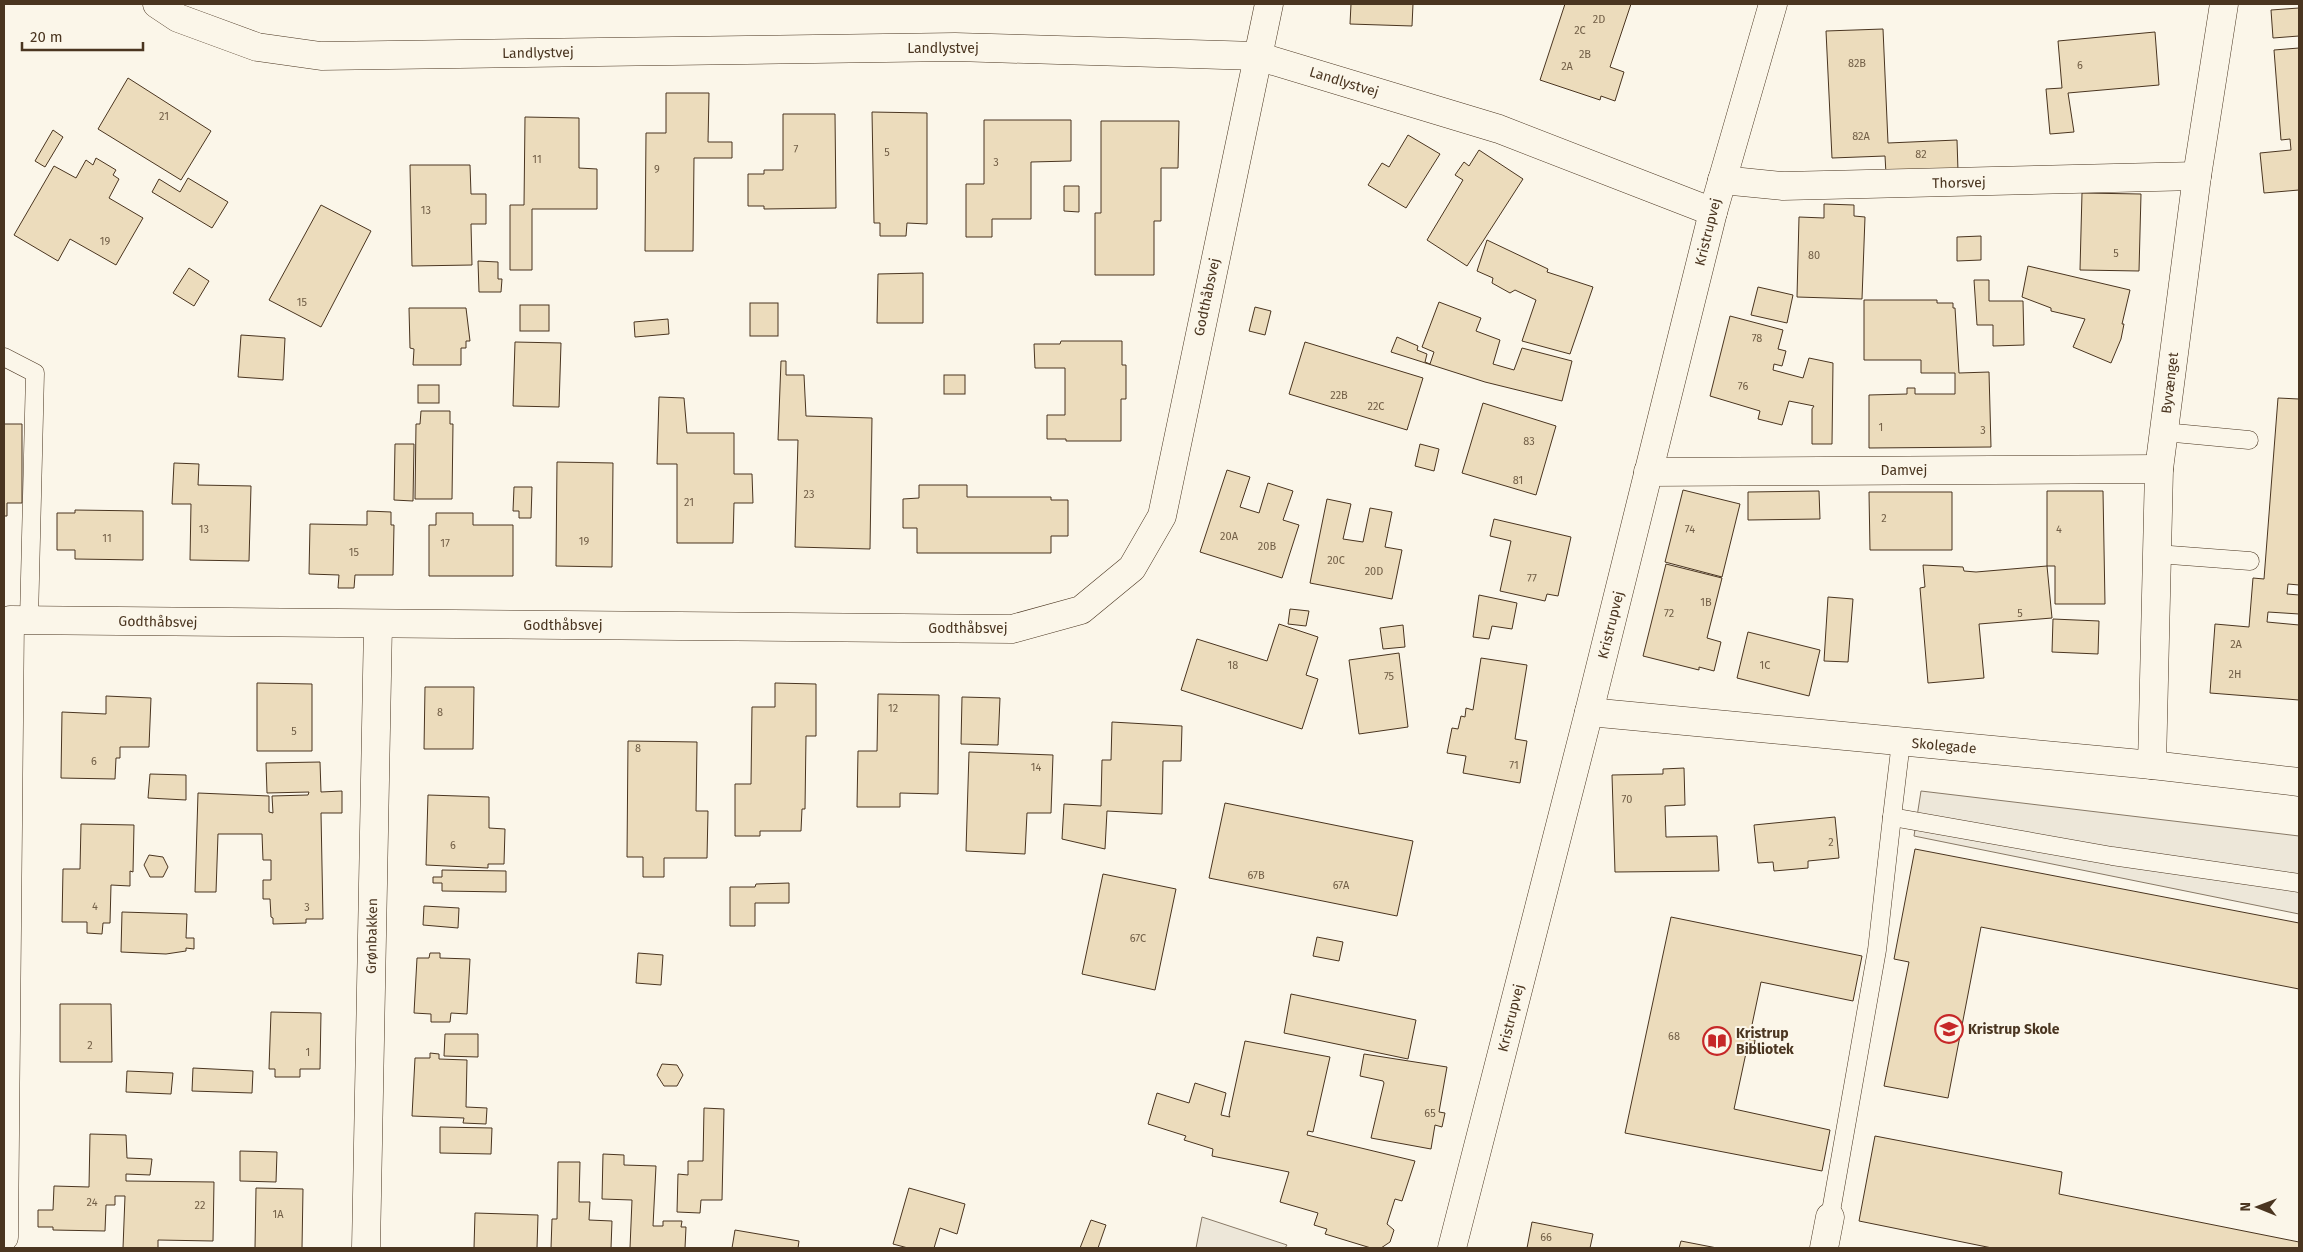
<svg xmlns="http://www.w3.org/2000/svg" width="2303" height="1252" viewBox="0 0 2303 1252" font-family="'Fira Sans',sans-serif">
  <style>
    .parking { fill: #ede7d9; stroke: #887966 }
    .building { fill: #ecdcbc; stroke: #4a3520 }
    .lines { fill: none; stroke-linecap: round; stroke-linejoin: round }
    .lane-casing { stroke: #4a3520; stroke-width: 19 }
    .street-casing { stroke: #4a3520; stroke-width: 29 }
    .lane { stroke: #fbf6e9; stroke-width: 18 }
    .street { stroke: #fbf6e9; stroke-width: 28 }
    .labels { text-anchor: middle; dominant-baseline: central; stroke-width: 4; stroke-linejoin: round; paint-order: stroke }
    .number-label { font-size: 11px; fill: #725f47 }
    .street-label { font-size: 14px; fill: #4a3520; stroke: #fbf6e9 }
    .poi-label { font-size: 14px; font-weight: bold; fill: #4a3520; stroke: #fbf6e9; text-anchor: start }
  </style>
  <rect width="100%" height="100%" fill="#fbf6e9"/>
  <g class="parking">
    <polygon points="1921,791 2299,836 2299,914 1914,836"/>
    <polygon points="1202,1217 1287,1245 1285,1248 1196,1248"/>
  </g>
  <g class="building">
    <polygon points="1351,4 1413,4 1412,26 1350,24"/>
    <polygon points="1565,4 1631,4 1610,67 1624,72 1615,101 1601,96 1600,100 1540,80"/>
    <polygon points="2299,8 2299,36 2273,38 2271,10"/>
    <polygon points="1883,29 1888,143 1957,140 1958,171 1886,174 1885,156 1832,158 1826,31"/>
    <polygon points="2155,32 2159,85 2068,93 2074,132 2050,134 2046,89 2062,88 2058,41"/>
    <polygon points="2299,48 2299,190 2264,193 2260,153 2291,150 2290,139 2281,140 2274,50"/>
    <polygon points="128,78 211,131 181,180 98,129"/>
    <polygon points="666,93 709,93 708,142 732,142 732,158 694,158 693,251 645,251 646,133 666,133"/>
    <polygon points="872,112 927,113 927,224 907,223 906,236 880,236 880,223 874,223"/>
    <polygon points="783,114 835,114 836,208 764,209 764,206 748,206 748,174 764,174 764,170 783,170"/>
    <polygon points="525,117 579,118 579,168 597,169 597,209 532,209 532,270 510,270 510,205 524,205"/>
    <polygon points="984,120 1071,120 1071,161 1031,162 1031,219 992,219 992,237 966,237 966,184 984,184"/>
    <polygon points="1101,121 1179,121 1178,168 1161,168 1161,221 1154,221 1154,275 1095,275 1095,213 1101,213"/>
    <polygon points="53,130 63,137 45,167 35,161"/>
    <polygon points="1408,135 1440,154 1406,208 1368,185 1382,163 1389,167"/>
    <polygon points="1479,150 1523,179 1467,266 1427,240 1463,180 1455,175 1464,162 1469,166"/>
    <polygon points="96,158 116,170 113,175 119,179 109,198 143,218 116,265 70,239 58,261 14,235 54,166 76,178 86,160 93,165"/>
    <polygon points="410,165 470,165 471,194 486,194 486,224 471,224 472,265 412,266"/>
    <polygon points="188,178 228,202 212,228 152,192 159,179 180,192"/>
    <polygon points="1064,186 1079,186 1079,212 1064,211"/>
    <polygon points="2082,193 2141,194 2139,271 2080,270"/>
    <polygon points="1824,204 1854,205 1854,216 1865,217 1862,299 1797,297 1799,217 1824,218"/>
    <polygon points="321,205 371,231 321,327 269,300"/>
    <polygon points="1981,236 1981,260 1957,261 1957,237"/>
    <polygon points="1487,240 1548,269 1547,272 1593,287 1570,354 1522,341 1536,300 1515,290 1510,293 1492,283 1493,278 1477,271"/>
    <polygon points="478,261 498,262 498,279 502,279 501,292 479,292"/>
    <polygon points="2028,266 2130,290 2122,324 2124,324 2121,339 2111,363 2073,347 2085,319 2051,311 2051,308 2022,297"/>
    <polygon points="189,268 209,281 194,306 173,293"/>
    <polygon points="923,273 923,323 877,323 878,274"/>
    <polygon points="1974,280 1989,280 1989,301 2023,301 2024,345 1993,346 1993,325 1977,325"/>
    <polygon points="1758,287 1793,295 1787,323 1751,315"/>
    <polygon points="1864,300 1937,300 1937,303 1953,303 1953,308 1955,308 1959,373 1989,372 1991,447 1869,448 1869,395 1907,394 1907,388 1915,388 1915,394 1955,394 1955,373 1921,373 1921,360 1864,360"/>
    <polygon points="1439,302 1481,318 1476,331 1500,340 1493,364 1514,370 1522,348 1572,361 1562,401 1485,382 1391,352 1397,337 1418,346 1417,350 1427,354 1425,362 1430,364 1434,352 1422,347"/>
    <rect x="750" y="303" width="28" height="33"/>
    <rect x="520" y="305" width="29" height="26"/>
    <polygon points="1255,307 1271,311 1265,335 1249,331"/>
    <polygon points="409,308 466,308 470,341 466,341 466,348 461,348 461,365 413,365 414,349 410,348"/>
    <polygon points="1730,316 1783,330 1778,349 1786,351 1782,366 1774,364 1773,370 1803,378 1809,358 1833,363 1832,444 1812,444 1812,409 1814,406 1789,401 1782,425 1758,419 1760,411 1710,396"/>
    <polygon points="668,319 669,334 635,337 634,322"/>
    <polygon points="241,335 285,338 283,380 238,377"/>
    <polygon points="1061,341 1122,341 1122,365 1126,365 1126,399 1121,399 1121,441 1066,441 1066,439 1047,439 1047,415 1065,415 1065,368 1035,368 1034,344 1060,344"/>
    <polygon points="515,342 561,343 559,407 513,406"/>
    <polygon points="1305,342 1423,378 1407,430 1289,394"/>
    <polygon points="781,361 786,361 786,375 804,375 806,416 872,418 870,549 795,547 798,440 778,440"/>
    <rect x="944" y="375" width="21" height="19"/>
    <rect x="418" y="385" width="21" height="18"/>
    <polygon points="659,397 684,398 687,433 734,433 734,474 752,474 753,503 734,503 733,543 677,543 677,464 657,464"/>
    <polygon points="2278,398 2299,399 2299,585 2288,584 2287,594 2299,595 2299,614 2268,612 2267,622 2299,625 2299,700 2210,693 2215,624 2249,627 2253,578 2264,579"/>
    <polygon points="1483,403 1556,426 1536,495 1462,473"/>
    <polygon points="421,411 450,411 450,424 453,424 452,499 415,499 416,424 420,424"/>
    <polygon points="4,424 22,424 22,503 7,503 7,516 4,516"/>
    <polygon points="395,444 414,444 413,501 394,500"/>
    <polygon points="1420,444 1439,449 1434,471 1415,466"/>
    <polygon points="557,462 613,463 612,567 556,566"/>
    <polygon points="174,463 199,464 198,485 251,486 249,561 190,560 191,504 172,504"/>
    <polygon points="1227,470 1250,477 1240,507 1259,513 1268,483 1293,491 1283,520 1299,525 1282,578 1200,552"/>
    <polygon points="919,485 967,485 967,497 1051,497 1051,500 1068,500 1068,536 1051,536 1051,553 917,553 917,528 903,528 903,499 919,498"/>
    <polygon points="514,487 532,487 531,518 519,518 519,511 513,511"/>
    <polygon points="1683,490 1740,504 1722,577 1665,562"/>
    <polygon points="1819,491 1820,519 1748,520 1748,492"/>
    <polygon points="2047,491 2103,491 2105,604 2055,604 2055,566 2047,566 2052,618 1979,624 1984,678 1928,683 1920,588 1925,587 1923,565 1963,567 1964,571 1976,572 2047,566"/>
    <polygon points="1869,492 1952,492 1952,550 1870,550"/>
    <polygon points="1327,499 1351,504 1343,539 1363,542 1370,508 1392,512 1385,547 1402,550 1392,599 1310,583"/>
    <polygon points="75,510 143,511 143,560 75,559 75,550 57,550 57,513 75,513"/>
    <polygon points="367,511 391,512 391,525 394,525 393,575 355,575 354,588 338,588 339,575 309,574 310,524 367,525"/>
    <polygon points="436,513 473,513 473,525 513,525 513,576 429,576 429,525 436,525"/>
    <polygon points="1494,519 1571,537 1558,596 1547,594 1545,601 1500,591 1511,541 1490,536"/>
    <polygon points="1666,564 1722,578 1707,638 1721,642 1714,671 1699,667 1699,670 1643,656"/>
    <polygon points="1479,595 1517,603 1512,629 1492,626 1489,639 1473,637"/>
    <polygon points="1828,597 1853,599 1848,662 1824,661"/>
    <polygon points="1290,609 1309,611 1306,626 1288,624"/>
    <polygon points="2053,619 2099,621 2098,654 2052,652"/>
    <polygon points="1279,624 1318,637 1306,675 1318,679 1302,729 1181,690 1197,639 1267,661"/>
    <polygon points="1403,625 1405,647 1383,649 1380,628"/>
    <polygon points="1748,632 1820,650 1809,696 1737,678"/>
    <polygon points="1399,653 1408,727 1359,734 1349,660"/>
    <polygon points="1481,658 1527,665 1515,739 1527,741 1520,783 1463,773 1466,756 1447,753 1452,728 1458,729 1461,716 1465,717 1466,708 1473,710"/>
    <polygon points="257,683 312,684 312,751 257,751"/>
    <polygon points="775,683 816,684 816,736 806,736 805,809 802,809 801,831 760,831 760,836 735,836 735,784 751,784 752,707 775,707"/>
    <polygon points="425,687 474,687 473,749 424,749"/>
    <polygon points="878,694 939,695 938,794 900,793 900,807 857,807 858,751 877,751"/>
    <polygon points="106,696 151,698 149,747 120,747 120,758 116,758 115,779 61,778 62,712 106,714"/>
    <polygon points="962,697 1000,698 998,745 961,744"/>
    <polygon points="1112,722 1182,726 1181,761 1163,761 1162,814 1107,811 1105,849 1062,839 1064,804 1101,806 1102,760 1111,760"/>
    <polygon points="628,741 697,742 696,811 708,811 707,858 664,858 664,877 643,877 643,857 627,857"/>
    <polygon points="969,752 1053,755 1051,813 1027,813 1025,854 966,851"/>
    <polygon points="320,762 321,792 342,791 342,813 321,813 323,919 306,919 306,923 273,924 273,918 271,917 270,899 263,899 263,880 271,880 271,860 263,860 262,834 218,834 216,892 195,892 198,793 269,796 269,812 273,813 272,796 308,795 309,792 267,793 266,763"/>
    <polygon points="1684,768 1685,805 1665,806 1666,837 1717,836 1719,871 1615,872 1612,775 1663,774 1663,769"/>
    <polygon points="150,774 186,775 186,800 148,798"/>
    <polygon points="428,795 489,797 489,828 505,829 504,864 488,864 488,868 426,865"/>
    <polygon points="1225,803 1413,841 1397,916 1209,878"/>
    <polygon points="1835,817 1839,858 1808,861 1808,868 1774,871 1773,862 1758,863 1754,825"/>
    <polygon points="81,824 134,825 133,872 130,871 130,886 111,885 110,923 103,923 102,934 87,933 87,922 62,922 63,869 80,869"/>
    <polygon points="1915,849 2299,923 2299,989 1981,927 1948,1098 1884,1086 1909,962 1894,959"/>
    <polygon points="149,855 163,857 168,867 163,877 150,877 144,865"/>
    <polygon points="442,870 506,871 506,892 442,891 442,883 433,883 433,877 442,877"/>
    <polygon points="1103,874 1176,889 1155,990 1082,974"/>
    <polygon points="789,883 789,903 755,903 755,926 730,926 730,887 755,887 756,884"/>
    <polygon points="424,906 459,908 458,928 423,925"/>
    <polygon points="122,912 187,914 186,938 194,938 194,949 186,948 186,951 166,954 121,952"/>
    <polygon points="1671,917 1862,956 1853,1001 1761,982 1749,1039 1755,1040 1753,1054 1746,1053 1734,1109 1830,1130 1822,1171 1625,1133"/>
    <polygon points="1317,937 1343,942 1339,961 1313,956"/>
    <polygon points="430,953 440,953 440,958 470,959 467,1014 451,1013 450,1022 431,1022 431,1014 414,1013 417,958 429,958"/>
    <polygon points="638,953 663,955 661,985 636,983"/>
    <polygon points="1291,994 1416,1020 1408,1059 1284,1033"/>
    <polygon points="60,1004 111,1004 112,1062 60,1062"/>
    <polygon points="271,1012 321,1013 320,1069 300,1069 300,1077 275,1077 275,1069 269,1069"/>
    <polygon points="445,1034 478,1034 478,1057 444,1056"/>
    <polygon points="1245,1041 1330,1057 1313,1132 1308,1131 1307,1135 1415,1161 1402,1201 1395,1199 1387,1224 1394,1230 1390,1242 1381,1248 1371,1248 1325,1234 1327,1229 1314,1225 1318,1213 1280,1202 1289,1172 1212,1156 1213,1149 1184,1140 1186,1136 1148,1124 1157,1093 1189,1103 1195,1083 1226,1093 1221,1115 1230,1117 1229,1115"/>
    <polygon points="430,1053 439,1054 439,1059 467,1060 466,1107 487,1108 486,1124 463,1123 464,1118 412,1116 415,1058 430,1058"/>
    <polygon points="1364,1054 1447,1067 1439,1112 1445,1113 1442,1127 1435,1125 1431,1149 1371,1138 1384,1083 1383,1081 1360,1076"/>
    <polygon points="662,1064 677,1065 683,1075 677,1086 664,1086 657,1075"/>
    <polygon points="193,1068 253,1071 252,1093 192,1091"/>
    <polygon points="127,1071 173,1073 171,1094 126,1092"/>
    <polygon points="704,1108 724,1109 722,1200 701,1200 700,1213 677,1212 678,1174 688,1175 688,1161 703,1161"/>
    <polygon points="440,1127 492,1128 491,1154 440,1153"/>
    <polygon points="90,1134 126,1135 127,1158 152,1159 150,1175 126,1174 126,1181 214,1182 213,1241 158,1240 158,1248 123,1248 125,1196 115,1196 115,1205 106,1205 105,1231 53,1230 53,1227 38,1227 38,1210 53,1210 54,1186 89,1187"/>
    <polygon points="1875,1136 2062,1172 2059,1194 2299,1242 2299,1248 1992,1248 1859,1221"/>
    <polygon points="240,1151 277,1152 276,1182 240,1181"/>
    <polygon points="603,1154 624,1155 624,1165 656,1166 653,1226 663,1226 663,1221 682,1221 681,1227 686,1227 685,1248 630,1248 632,1200 602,1199"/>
    <polygon points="558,1162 580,1162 579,1202 590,1202 589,1220 612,1221 611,1248 551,1248 552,1219 557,1219"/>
    <polygon points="256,1188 303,1189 302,1248 255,1248"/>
    <polygon points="909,1188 965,1204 957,1234 940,1228 934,1248 908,1248 893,1244"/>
    <polygon points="475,1213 538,1215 537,1248 474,1248"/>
    <polygon points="1091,1220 1106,1225 1098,1248 1080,1248"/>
    <polygon points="1532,1222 1593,1234 1590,1248 1527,1248"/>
    <polygon points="735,1230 799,1241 798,1248 732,1248"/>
    <polygon points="1681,1241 1717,1248 1679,1248"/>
  </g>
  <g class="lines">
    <defs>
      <g id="lane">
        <polyline points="4,357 35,373 29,620"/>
        <polyline points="2164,432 2249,440"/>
        <polyline points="2157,554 2250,561"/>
        <polyline points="1901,742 1892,817 2112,856 2299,883"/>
        <polyline points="1830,1217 1877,950 1892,817"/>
      </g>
      <g id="street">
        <polyline points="157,4 178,18 257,47 321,56 955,47 1257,56 1499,129 1713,212"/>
        <polyline points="1722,180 1783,186 2197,176"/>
        <polyline points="1648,472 2159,469"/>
        <polyline points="1589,712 2152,765 2299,782"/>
        <polyline points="2152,765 2159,469 2197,176 2224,4"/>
        <polyline points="4,1237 10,620 1012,629 1081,610 1132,568 1162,516 1269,4"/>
        <polyline points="366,1248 378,624"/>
        <polyline points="1452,1248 1589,712 1713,212 1773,4"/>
        <polyline points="1824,1248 1830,1217"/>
      </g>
    </defs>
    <use href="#lane" class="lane-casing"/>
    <use href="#street" class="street-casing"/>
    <use href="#lane" class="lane"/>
    <use href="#street" class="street"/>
  </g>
  <defs>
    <symbol id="school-ring" viewBox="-11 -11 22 22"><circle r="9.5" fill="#fbf6e9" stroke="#c62828" stroke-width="1.5"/><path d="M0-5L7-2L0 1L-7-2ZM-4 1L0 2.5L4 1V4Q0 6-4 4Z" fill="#c62828"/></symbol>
    <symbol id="library-ring" viewBox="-11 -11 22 22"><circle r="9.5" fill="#fbf6e9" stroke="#c62828" stroke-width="1.5"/><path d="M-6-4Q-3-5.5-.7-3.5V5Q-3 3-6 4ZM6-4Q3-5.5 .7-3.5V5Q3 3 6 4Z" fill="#c62828"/></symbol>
  </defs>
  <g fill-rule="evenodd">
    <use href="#school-ring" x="1933" y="1013" width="32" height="32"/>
    <use href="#library-ring" x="1701" y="1025" width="32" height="32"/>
  </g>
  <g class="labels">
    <g class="number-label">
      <text x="1599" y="19">2D</text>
      <text x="1580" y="30">2C</text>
      <text x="1585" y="54">2B</text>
      <text x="1857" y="63">82B</text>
      <text x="2080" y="65">6</text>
      <text x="1567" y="66">2A</text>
      <text x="164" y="116">21</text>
      <text x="1861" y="136">82A</text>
      <text x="796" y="149">7</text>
      <text x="887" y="152">5</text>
      <text x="1921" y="154">82</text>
      <text x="537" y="159">11</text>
      <text x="996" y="162">3</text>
      <text x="657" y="169">9</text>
      <text x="426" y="210">13</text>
      <text x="105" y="241">19</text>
      <text x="2116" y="253">5</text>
      <text x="1814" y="255">80</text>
      <text x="302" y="302">15</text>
      <text x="1757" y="338">78</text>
      <text x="1743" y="386">76</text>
      <text x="1339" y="395">22B</text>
      <text x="1376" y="406">22C</text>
      <text x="1881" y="427">1</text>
      <text x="1983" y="430">3</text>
      <text x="1529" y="441">83</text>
      <text x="1518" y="480">81</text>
      <text x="809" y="494">23</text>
      <text x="689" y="502">21</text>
      <text x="1884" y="518">2</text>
      <text x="204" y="529">13</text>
      <text x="1690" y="529">74</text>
      <text x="2059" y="529">4</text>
      <text x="1229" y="536">20A</text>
      <text x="107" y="538">11</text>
      <text x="584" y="541">19</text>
      <text x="445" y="543">17</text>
      <text x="1267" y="546">20B</text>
      <text x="354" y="552">15</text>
      <text x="1336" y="560">20C</text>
      <text x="1374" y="571">20D</text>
      <text x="1532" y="578">77</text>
      <text x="1706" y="602">1B</text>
      <text x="1669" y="613">72</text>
      <text x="2020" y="613">5</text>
      <text x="2236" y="644">2A</text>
      <text x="1233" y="665">18</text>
      <text x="1765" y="665">1C</text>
      <text x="2235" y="674">2H</text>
      <text x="1389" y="676">75</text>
      <text x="893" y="708">12</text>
      <text x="440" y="712">8</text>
      <text x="294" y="731">5</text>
      <text x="638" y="748">8</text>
      <text x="94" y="761">6</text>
      <text x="1514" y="765">71</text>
      <text x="1036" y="767">14</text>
      <text x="1627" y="799">70</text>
      <text x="1831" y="842">2</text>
      <text x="453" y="845">6</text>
      <text x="1256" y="875">67B</text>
      <text x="1341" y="885">67A</text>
      <text x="95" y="906">4</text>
      <text x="307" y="907">3</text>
      <text x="1138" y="938">67C</text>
      <text x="1674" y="1036">68</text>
      <text x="90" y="1045">2</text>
      <text x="308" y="1052">1</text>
      <text x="1430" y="1113">65</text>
      <text x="92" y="1202">24</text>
      <text x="200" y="1205">22</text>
      <text x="278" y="1214">1A</text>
      <text x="1546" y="1237">66</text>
    </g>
    <g class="street-label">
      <text x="943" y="48">Landlystvej</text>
      <text transform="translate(538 53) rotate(-1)">Landlystvej</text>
      <text transform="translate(1344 82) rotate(17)">Landlystvej</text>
      <text transform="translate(1959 183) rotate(-1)">Thorsvej</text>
      <text transform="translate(1708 232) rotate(-76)">Kristrupvej</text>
      <text transform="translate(1207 297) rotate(-78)">Godthåbsvej</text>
      <text transform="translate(2170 383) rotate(-83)">Byvænget</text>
      <text x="1904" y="470">Damvej</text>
      <text transform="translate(158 622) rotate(1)">Godthåbsvej</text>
      <text x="563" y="625">Godthåbsvej</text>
      <text transform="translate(1611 625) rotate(-76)">Kristrupvej</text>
      <text x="968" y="628">Godthåbsvej</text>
      <text transform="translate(1944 746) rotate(5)">Skolegade</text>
      <text transform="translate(372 936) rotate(-89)">Grønbakken</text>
      <text transform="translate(1511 1018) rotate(-76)">Kristrupvej</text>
    </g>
    <g class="poi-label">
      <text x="1968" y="1029">Kristrup Skole</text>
      <text x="1736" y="1033">Kristrup<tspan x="1736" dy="16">Bibliotek</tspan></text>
    </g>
  </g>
  <rect width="2303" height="1252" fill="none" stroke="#4a3520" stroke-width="10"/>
  <g transform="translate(2258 1207) rotate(271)" stroke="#fbf6e9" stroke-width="4" paint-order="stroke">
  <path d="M0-4L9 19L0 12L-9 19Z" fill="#4a3520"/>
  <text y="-8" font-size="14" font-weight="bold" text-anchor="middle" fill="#4a3520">N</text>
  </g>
  <path d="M22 42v8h121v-8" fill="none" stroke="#4a3520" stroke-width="2.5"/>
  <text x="30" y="42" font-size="15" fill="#4a3520" stroke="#fbf6e9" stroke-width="4" paint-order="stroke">20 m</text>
</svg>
